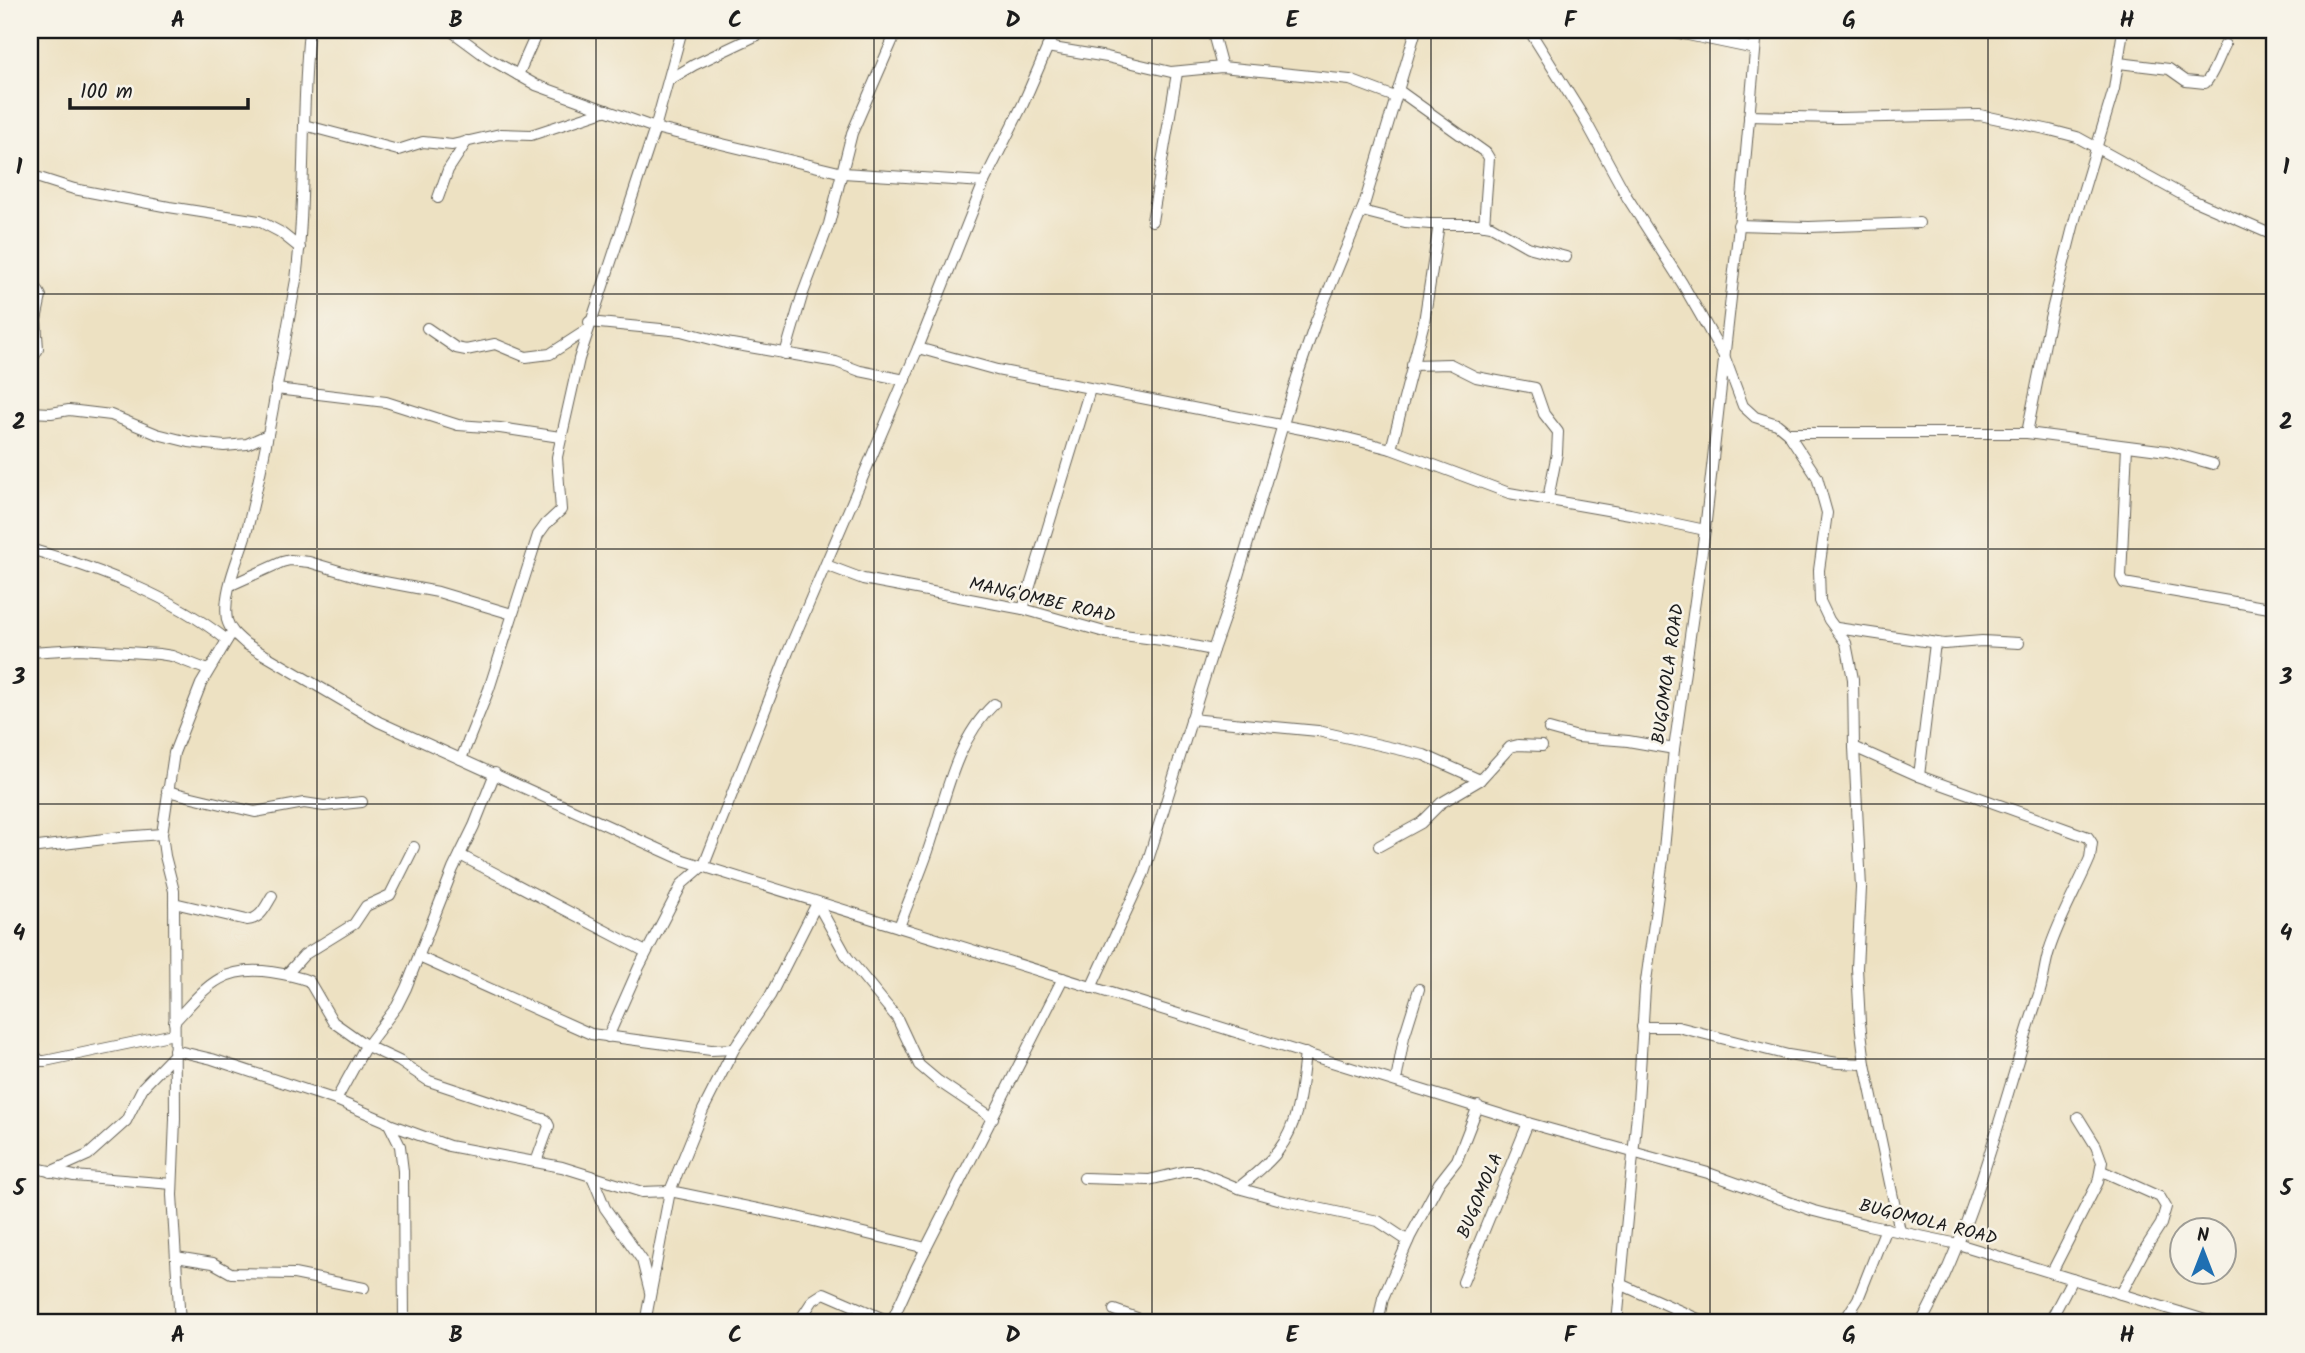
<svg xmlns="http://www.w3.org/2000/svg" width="2305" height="1353" viewBox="0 0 2305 1353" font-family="Kalam,sans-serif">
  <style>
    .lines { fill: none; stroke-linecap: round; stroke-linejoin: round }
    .minor-casing { stroke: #656156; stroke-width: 12 }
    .minor { stroke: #fff; stroke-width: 10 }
    .grid { fill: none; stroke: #1c1c1c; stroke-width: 2; stroke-opacity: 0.55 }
    .labels { text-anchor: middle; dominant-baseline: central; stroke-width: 5; stroke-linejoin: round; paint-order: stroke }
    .street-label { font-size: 18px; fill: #1c1c1c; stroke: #f7f3e8 }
    .neatline { fill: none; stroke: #1c1c1c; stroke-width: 2.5 }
    .grid-label { font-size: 23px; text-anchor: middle; font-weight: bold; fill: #1c1c1c }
  </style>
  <rect width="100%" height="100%" fill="#f7f3e8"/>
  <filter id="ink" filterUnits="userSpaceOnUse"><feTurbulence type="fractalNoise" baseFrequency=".0143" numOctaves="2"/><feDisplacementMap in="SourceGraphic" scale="14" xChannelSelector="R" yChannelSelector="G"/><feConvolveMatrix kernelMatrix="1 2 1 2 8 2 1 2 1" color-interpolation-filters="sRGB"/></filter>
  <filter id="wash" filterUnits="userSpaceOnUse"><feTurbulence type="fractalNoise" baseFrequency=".00686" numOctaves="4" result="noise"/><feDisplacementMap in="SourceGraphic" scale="28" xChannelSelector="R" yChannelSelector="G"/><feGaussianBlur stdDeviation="1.57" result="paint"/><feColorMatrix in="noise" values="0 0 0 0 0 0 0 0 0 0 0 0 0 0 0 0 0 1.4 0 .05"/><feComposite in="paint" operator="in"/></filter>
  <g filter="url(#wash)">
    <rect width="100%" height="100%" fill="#ede1c2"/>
  </g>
  <g filter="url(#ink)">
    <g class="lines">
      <defs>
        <g id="minor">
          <path d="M 309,30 C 301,113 306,197 296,280 C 281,362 268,445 248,526 C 241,555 222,589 227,620 C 230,631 238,637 246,644 L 379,722 L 683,860 L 1528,1123 L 1708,1173 L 1814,1211 L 1868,1225 L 1958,1244 L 2215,1323"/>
          <polyline points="450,30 488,58 536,85 655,128 843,173 984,182"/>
          <polyline points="1212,30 1222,67"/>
          <polyline points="1529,30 1584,118 1627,197 1682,283 1725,358 1743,406 1755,417 1777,424 1788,433 1817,477 1827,513 1819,570 1820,601 1829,620 1846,643 1853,679 1854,747 1861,888 1857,968 1860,1023 1865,1064 1900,1231"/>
          <polyline points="1664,30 1755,49"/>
          <polyline points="1047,47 1107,57 1171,72 1222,67 1350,80 1395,97"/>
          <path d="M 2119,63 L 2169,69 L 2186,81 L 2205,83 C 2213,76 2219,56 2225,45"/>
          <polyline points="518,75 538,30"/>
          <polyline points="669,80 694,65 768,30"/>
          <polyline points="1398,90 1486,153 1489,158 1484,225"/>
          <polyline points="1749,116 1838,118 1980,115 2050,130 2077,137 2190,199 2275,236"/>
          <polyline points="304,125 398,150 423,142 452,145 500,134 531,135 607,110"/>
          <polyline points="30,175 74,189 169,207 259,221 280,232 300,248"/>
          <polyline points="438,198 448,170 467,141"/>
          <polyline points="1362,211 1405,222 1430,224 1480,224 1491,226 1528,247 1566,257"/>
          <polyline points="1152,221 1177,73"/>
          <polyline points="1738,225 1809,227 1919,223"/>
          <polyline points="30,285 37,289 41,296 36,320 38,349 30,363"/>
          <polyline points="589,322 681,331 726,343 836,362 860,371 905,380"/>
          <polyline points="427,328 456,348 466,350 495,344 526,357 550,354 587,330"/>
          <polyline points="918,348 997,370 1343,437 1391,449 1509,493 1630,514 1705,530"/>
          <polyline points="785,354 802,296 829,224 852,133 897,30"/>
          <polyline points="1412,365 1450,364 1476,377 1535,388 1544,414 1558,432 1557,453 1548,499"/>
          <polyline points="276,389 386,402 458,425 500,428 560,437"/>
          <polyline points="30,412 51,413 69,410 111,415 157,434 189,442 224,446 247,444 267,435"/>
          <polyline points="1788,433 2027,433 2167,451 2213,464"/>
          <polyline points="2027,433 2050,318 2076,215 2114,89 2123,30"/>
          <polyline points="2127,446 2121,577 2124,583 2275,609"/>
          <polyline points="1391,449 1424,322 1439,224"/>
          <path d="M 30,549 C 99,569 170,595 227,640"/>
          <polyline points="826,565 863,579 1023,609 1108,633 1162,640 1213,650"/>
          <polyline points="231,585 282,562 290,560 309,562 363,578 438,592 512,614"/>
          <polyline points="1023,609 1090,389"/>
          <polyline points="1837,628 1944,644 1982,641 2019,643"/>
          <polyline points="30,652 79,649 159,654 172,656 208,670"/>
          <polyline points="1191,719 1318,731 1424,755 1480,780"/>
          <polyline points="1549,729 1578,737 1628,741 1674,749"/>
          <path d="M 1854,747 L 1919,776 L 2088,837 L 2092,843 L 2090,858 C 2078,887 2058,921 2049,951 C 2044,966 2044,982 2038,997 C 2001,1107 1977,1221 1921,1323"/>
          <polyline points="461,759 489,689 538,535 546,524 561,510 557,457 579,359 655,128 682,30"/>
          <polyline points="1919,776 1935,643"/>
          <polyline points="167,791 255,812 304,803 324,806 362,802"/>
          <polyline points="1379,846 1421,823 1441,803 1480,780 1510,747 1518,745 1542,746"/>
          <polyline points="30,848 121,837 162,834"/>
          <polyline points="460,855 646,952"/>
          <path d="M 174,903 L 247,920 C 261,919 265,907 272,896"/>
          <polyline points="817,903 847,957 897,1018 919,1065 938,1081 993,1118"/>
          <path d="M 899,927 C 908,902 919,877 928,851 C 945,801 954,742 994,704"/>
          <polyline points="419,957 591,1034 711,1050 734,1049"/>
          <polyline points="287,974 304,955 354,924 366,906 390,895 414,847"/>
          <polyline points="1091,988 1144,873 1153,844 1213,650 1233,593 1297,377 1316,321 1364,205 1416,30"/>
          <path d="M 174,1022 C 206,988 220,965 271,972 C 284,974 297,976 309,981 L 333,1022 L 367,1046 L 399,1061 L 429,1081 L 546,1120 L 549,1126 L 536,1162"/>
          <polyline points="1642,1027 1678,1027 1788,1055 1838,1063 1865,1064"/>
          <polyline points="608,1037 639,967 682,884 704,865 788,652 918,348 984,182 1023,104 1055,30"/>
          <polyline points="174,1050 212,1059 336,1100 385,1121 389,1124 400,1146 403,1171 404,1323"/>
          <polyline points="30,1051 40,1061 45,1061 174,1034"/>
          <polyline points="1396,1081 1404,1037 1419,989"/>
          <polyline points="336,1100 363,1051 397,1006 406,988 453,869 474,826 495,773"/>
          <polyline points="389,1124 449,1146 562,1167 642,1192 670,1191 797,1217 926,1248"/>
          <polyline points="30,1167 74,1176 172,1184"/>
          <polyline points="2102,1171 2160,1197 2166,1207 2161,1224 2145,1249 2121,1294"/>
          <polyline points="50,1172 88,1155 126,1121 143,1087 174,1055"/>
          <polyline points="592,1176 605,1208 642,1260 650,1292"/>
          <polyline points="1084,1178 1149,1180 1186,1171 1197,1171 1238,1188 1285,1201 1378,1221 1408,1241"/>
          <path d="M 1238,1188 C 1252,1177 1267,1165 1278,1151 C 1300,1122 1301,1087 1305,1053"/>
          <polyline points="176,1257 213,1263 231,1273 294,1274 364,1288"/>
          <polyline points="2052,1272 2098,1182 2102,1162 2096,1146 2078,1117"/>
          <polyline points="1463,1282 1528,1123"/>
          <polyline points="1620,1284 1707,1323"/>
          <polyline points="1114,1310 1151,1323"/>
          <polyline points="180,1323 172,1195 175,1119 174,891 165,856 162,834 174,753 201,684 232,632"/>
          <polyline points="645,1323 670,1191 703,1110 734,1049 770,996 817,903"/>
          <polyline points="798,1323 813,1300 824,1293 891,1322"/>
          <polyline points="891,1323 916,1268 1063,978"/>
          <polyline points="1378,1323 1383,1298 1410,1237 1439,1183 1457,1160 1478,1106"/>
          <polyline points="1617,1323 1638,1103 1645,988 1663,859 1674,749 1705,530 1741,208 1757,30"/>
          <polyline points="1843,1323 1858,1299 1886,1228"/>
          <polyline points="2049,1323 2072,1279"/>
        </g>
      </defs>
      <use href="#minor" class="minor-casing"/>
      <use href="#minor" class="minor"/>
    </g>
  </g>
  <path class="grid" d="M 317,30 L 317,1323M 596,30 L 596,1323M 874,30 L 874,1323M 1152,30 L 1152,1323M 1431,30 L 1431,1323M 1710,30 L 1710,1323M 1988,30 L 1988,1323M 30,294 L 2275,294M 30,549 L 2275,549M 30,804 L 2275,804M 30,1059 L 2275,1059"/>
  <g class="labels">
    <g class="street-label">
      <text transform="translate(1042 601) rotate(13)">MANG'OMBE ROAD</text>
      <text transform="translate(1669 674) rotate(-82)">BUGOMOLA ROAD</text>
      <text transform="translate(1481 1196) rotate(-67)">BUGOMOLA</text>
      <text transform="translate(1928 1223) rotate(14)">BUGOMOLA ROAD</text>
    </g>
  </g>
  <rect width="2305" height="1353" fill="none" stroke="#f7f3e8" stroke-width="77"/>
  <g transform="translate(2203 1251)"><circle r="33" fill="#f7f3e8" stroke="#9f9d96" stroke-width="2"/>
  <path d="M0-5L12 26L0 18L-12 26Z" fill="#1f6fb2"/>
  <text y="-10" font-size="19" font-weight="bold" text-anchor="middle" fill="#1c1c1c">N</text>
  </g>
  <path d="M70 98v10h178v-10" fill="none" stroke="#1c1c1c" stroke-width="3.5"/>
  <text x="80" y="98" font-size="21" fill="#1c1c1c" stroke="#f7f3e8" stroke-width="5" paint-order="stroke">100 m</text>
  <rect x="38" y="38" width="2228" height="1276" class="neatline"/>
  <g class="grid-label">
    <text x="178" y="27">A</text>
    <text x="456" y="27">B</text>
    <text x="735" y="27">C</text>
    <text x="1013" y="27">D</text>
    <text x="1292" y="27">E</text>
    <text x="1570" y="27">F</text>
    <text x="1849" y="27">G</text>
    <text x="2127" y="27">H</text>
    <text x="19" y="174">1</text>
    <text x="2286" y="174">1</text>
    <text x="19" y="429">2</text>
    <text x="2286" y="429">2</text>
    <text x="19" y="684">3</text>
    <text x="2286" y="684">3</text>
    <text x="19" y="940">4</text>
    <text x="2286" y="940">4</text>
    <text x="19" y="1195">5</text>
    <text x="2286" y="1195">5</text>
    <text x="178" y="1342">A</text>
    <text x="456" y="1342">B</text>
    <text x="735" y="1342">C</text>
    <text x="1013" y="1342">D</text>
    <text x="1292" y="1342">E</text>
    <text x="1570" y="1342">F</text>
    <text x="1849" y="1342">G</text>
    <text x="2127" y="1342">H</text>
  </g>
</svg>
